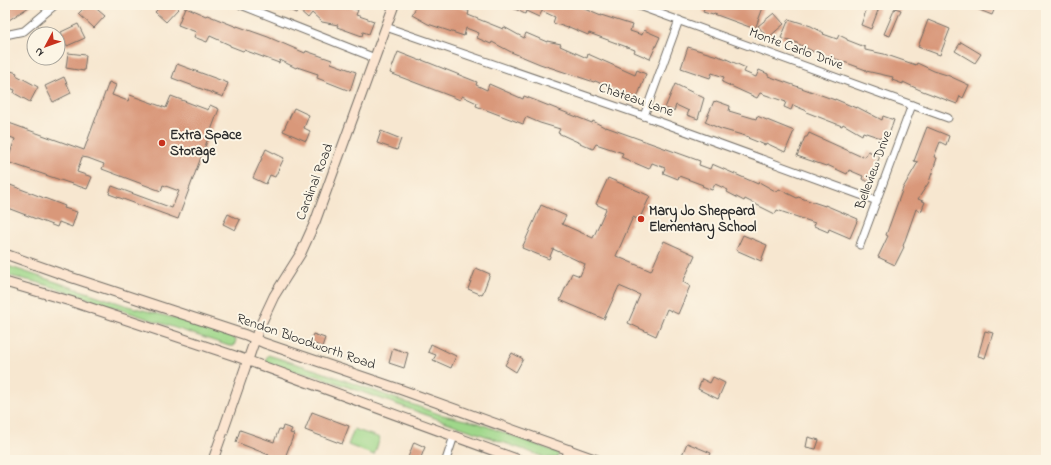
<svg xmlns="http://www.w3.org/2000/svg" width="1051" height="465" viewBox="0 0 1051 465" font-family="'Indie Flower',sans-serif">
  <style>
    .green { fill: #9fd78a; stroke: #65815a }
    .building { fill: #d9987a }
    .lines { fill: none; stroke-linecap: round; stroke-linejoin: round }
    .street-casing { stroke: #726d65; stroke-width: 9 }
    .secondary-casing { stroke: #726d65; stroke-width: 11 }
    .street { stroke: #fff; stroke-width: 7 }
    .secondary { stroke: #fce5d0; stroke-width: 9 }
    .poi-dot { fill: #c8321e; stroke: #fcf5e5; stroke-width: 1.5 }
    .labels { text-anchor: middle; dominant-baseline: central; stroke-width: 4; stroke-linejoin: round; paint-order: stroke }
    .street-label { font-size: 14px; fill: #2b2b2b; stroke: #fcf5e5 }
    .poi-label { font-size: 14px; font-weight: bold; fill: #2b2b2b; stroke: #fcf5e5; text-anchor: start }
  </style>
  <rect width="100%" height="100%" fill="#fcf5e5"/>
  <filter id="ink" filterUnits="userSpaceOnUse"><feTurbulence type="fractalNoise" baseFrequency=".025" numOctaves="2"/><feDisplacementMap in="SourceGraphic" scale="8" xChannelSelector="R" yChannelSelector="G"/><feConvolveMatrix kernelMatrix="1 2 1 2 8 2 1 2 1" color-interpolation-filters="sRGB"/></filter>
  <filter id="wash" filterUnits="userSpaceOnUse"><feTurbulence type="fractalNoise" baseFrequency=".012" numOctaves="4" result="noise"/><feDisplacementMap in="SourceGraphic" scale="16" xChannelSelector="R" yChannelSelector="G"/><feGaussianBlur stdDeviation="0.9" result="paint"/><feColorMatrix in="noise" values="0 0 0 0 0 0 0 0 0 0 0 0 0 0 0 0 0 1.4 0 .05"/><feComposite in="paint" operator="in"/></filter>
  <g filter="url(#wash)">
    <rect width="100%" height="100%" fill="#f7e7d0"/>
    <g class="green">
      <polygon points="5,265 128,306 193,323 231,336 236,340 234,346 229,346 62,290 36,282 5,275"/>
      <path d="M 268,355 L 316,370 L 439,414 L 478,423 L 559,453 L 557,458 L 547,458 L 317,376 C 300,372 279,372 265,361 Z"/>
      <polygon points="354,429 380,438 374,455 348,445"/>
    </g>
    <g id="blocks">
      <g class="building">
        <polygon points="5,5 32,5 9,20 5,13"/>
        <polygon points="88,5 92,5 105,16 94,28 79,14"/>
        <polygon points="162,5 174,5 178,9 166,22 155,12"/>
        <polygon points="279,5 343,5 358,10 356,15 374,21 369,34 363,32 362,36 337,27 338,25 322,22 312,13 308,18 298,9 296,13"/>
        <polygon points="417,5 452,5 469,11 468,15 503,29 504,27 524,38 526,33 547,42 547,41 561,44 560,46 587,58 588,54 635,75 637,70 646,74 637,98 595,81 594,82 540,64 511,52 492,42 491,44 477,38 479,33 466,28 464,36 428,24 412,15"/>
        <polygon points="507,5 575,5 601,16 601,15 632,25 630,31 642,35 644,30 660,37 650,59 634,52 635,50 589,33 588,35 569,27 568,28 553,23 555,17 542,11 539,17 526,11 525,14"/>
        <polygon points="706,5 751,5 756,7 756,5 764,5 755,29 714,14 713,15 703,12"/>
        <polygon points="868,5 880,5 871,29 861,25"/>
        <polygon points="967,5 986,5 995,8 992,15"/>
        <polygon points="185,7 206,16 207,15 237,27 237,26 268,37 305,53 306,51 332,60 331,63 356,72 350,91 317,78 318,74 297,67 296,68 280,60 279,63 244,50 243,51 230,46 230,45 210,36 207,42 194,37 196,32 178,25"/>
        <polygon points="895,8 901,10 890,36 884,34"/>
        <polygon points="774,13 784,24 768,38 758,26"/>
        <polygon points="789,19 811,26 824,33 823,34 837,39 839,35 847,39 847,40 865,47 865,50 884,54 916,65 917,63 934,71 947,75 969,85 963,98 960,96 957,104 920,90 903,82 903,84 892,80 893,77 866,71 866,70 814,51 814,52 795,42 795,43 781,38"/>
        <polygon points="928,20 950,29 940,55 918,47"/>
        <polygon points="78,24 85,38 67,46 61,32"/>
        <polygon points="961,42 981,54 975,63 955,51"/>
        <polygon points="688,47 724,58 746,68 744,72 756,77 759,70 768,74 768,76 835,100 835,99 856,108 857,107 882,120 883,116 894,120 887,140 863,132 862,135 843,124 842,126 806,112 807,111 793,105 791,110 784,107 786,102 760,93 757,98 722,82 724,77 712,73 710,78 681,68"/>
        <polygon points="398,52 421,61 422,60 477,82 476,85 487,90 489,84 523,99 524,96 592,123 593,121 606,128 606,127 700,161 699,165 710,169 712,164 758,184 759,182 777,192 779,189 797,198 798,197 825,206 825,205 858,219 850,238 829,229 828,232 814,226 815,223 777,210 775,214 745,199 744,201 727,192 728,190 715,184 712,190 702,186 703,185 679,176 678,179 663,173 665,168 652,163 649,169 621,157 623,153 596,144 593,149 558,133 560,129 540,123 526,117 523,124 476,106 477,103 462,96 460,100 453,97 390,73"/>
        <polygon points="68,53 86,55 84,71 66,68"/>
        <polygon points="177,64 228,83 223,97 172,78"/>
        <polygon points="5,69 17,73 16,75 38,87 30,102 14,93 15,90 5,86"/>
        <polygon points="64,77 71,93 53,102 45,86"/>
        <polygon points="109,82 116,85 112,95 128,101 130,95 166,108 171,96 208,110 210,105 219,109 178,219 109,194 112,186 172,208 179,191 163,185 161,191 118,175 102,169 104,164 88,158 82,157 77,172 92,177 87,189 7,162 15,139 5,135 9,123 84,150"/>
        <polygon points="675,84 704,98 698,119 687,115 689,111 676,105 674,111 665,108"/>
        <polygon points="714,101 715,102 716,101 730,106 729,111 756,119 757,116 794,131 785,152 766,143 765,145 748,138 749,137 721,129 705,122"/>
        <polygon points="294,108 309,115 304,128 310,131 306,141 283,131"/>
        <polygon points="927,127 949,136 946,145 940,142 934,157 937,158 929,182 918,199 925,202 921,212 916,209 903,246 904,247 895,265 878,257 888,236 886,235 903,188 918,162 914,161"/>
        <polygon points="381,131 401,139 397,150 377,143"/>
        <polygon points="809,133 860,156 861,155 865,157 868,151 880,156 869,182 862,179 863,176 849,170 847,174 827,165 826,166 797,156 805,137 807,137"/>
        <polygon points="266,149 284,158 275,177 270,175 266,184 253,178"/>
        <polygon points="608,178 650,196 639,220 633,217 616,256 651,271 664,241 695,255 683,282 690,286 678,314 667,309 656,336 628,323 640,295 619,286 604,319 560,300 572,273 580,276 585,264 553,249 549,259 522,248 541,205 566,216 562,224 593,238 606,209 596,204"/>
        <polygon points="5,183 65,206 64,208 77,212 72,227 59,222 57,227 5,207"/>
        <polygon points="228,214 240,220 235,230 223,224"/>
        <polygon points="743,235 767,245 761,261 736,250"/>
        <polygon points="476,268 490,274 482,295 468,289"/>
        <polygon points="985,331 993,333 985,358 978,356"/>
        <polygon points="313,334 325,338 322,347 310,342"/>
        <polygon points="431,344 456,356 451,368 433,360 436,355 428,352"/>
        <polygon points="393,348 408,353 404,368 389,363"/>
        <polygon points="512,353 523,359 516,372 505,365"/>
        <polygon points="713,377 725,383 718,399 698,389 702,379 710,383"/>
        <polygon points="312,412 349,426 342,444 305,430"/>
        <polygon points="283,426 292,429 290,433 294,434 284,460 276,460 268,457 269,455 236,442 240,430 274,442 279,429 282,430"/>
        <polygon points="808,437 819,440 816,449 806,447"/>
        <polygon points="414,442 425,447 420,460 407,460"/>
        <polygon points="687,443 711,453 708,460 686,460 687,457 682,455"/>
      </g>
    </g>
  </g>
  <g filter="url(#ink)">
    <use href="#blocks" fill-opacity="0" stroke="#726d65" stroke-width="1"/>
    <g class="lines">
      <defs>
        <g id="street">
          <polyline points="241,5 375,58"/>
          <polyline points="636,5 948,118"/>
          <polyline points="386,27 644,116 877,201"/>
          <polyline points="5,35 24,31 55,5"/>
          <polyline points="644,116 679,20"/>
          <polyline points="860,245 912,105"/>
          <polyline points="446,460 454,436"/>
        </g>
        <g id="secondary">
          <polyline points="5,254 70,277 246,335 264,343 402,390 597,460"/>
          <polyline points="5,282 70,301 238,357 519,460"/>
          <polyline points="213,460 259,328 274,296 301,253 315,222 394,5"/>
          <polyline points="565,460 570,450"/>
        </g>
      </defs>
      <use href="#street" class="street-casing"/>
      <use href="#secondary" class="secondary-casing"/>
      <use href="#street" class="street"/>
      <use href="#secondary" class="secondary"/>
    </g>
  </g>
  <g class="poi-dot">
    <circle cx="162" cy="143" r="4"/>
    <circle cx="641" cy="219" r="4"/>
  </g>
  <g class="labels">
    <g class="street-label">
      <text transform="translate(796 49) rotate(20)">Monte Carlo Drive</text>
      <text transform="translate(636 100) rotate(19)">Chateau Lane</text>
      <text transform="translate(874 170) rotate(-70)">Belleview Drive</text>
      <text transform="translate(315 182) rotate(-69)">Cardinal Road</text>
      <text transform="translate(306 342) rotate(19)">Rendon Bloodworth Road</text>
    </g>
    <g class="poi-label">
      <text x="170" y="135">Extra Space<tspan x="170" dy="16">Storage</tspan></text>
      <text x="649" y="211">Mary Jo Sheppard<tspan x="649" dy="16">Elementary School</tspan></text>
    </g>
  </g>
  <rect width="1051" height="465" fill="none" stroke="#fcf5e5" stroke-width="20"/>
  <g transform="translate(46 46) rotate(229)"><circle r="19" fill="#fcf5e5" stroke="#a8a49b"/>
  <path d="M0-3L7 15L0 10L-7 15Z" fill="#c8321e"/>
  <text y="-6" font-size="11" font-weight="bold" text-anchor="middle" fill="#2b2b2b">N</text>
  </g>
</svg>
